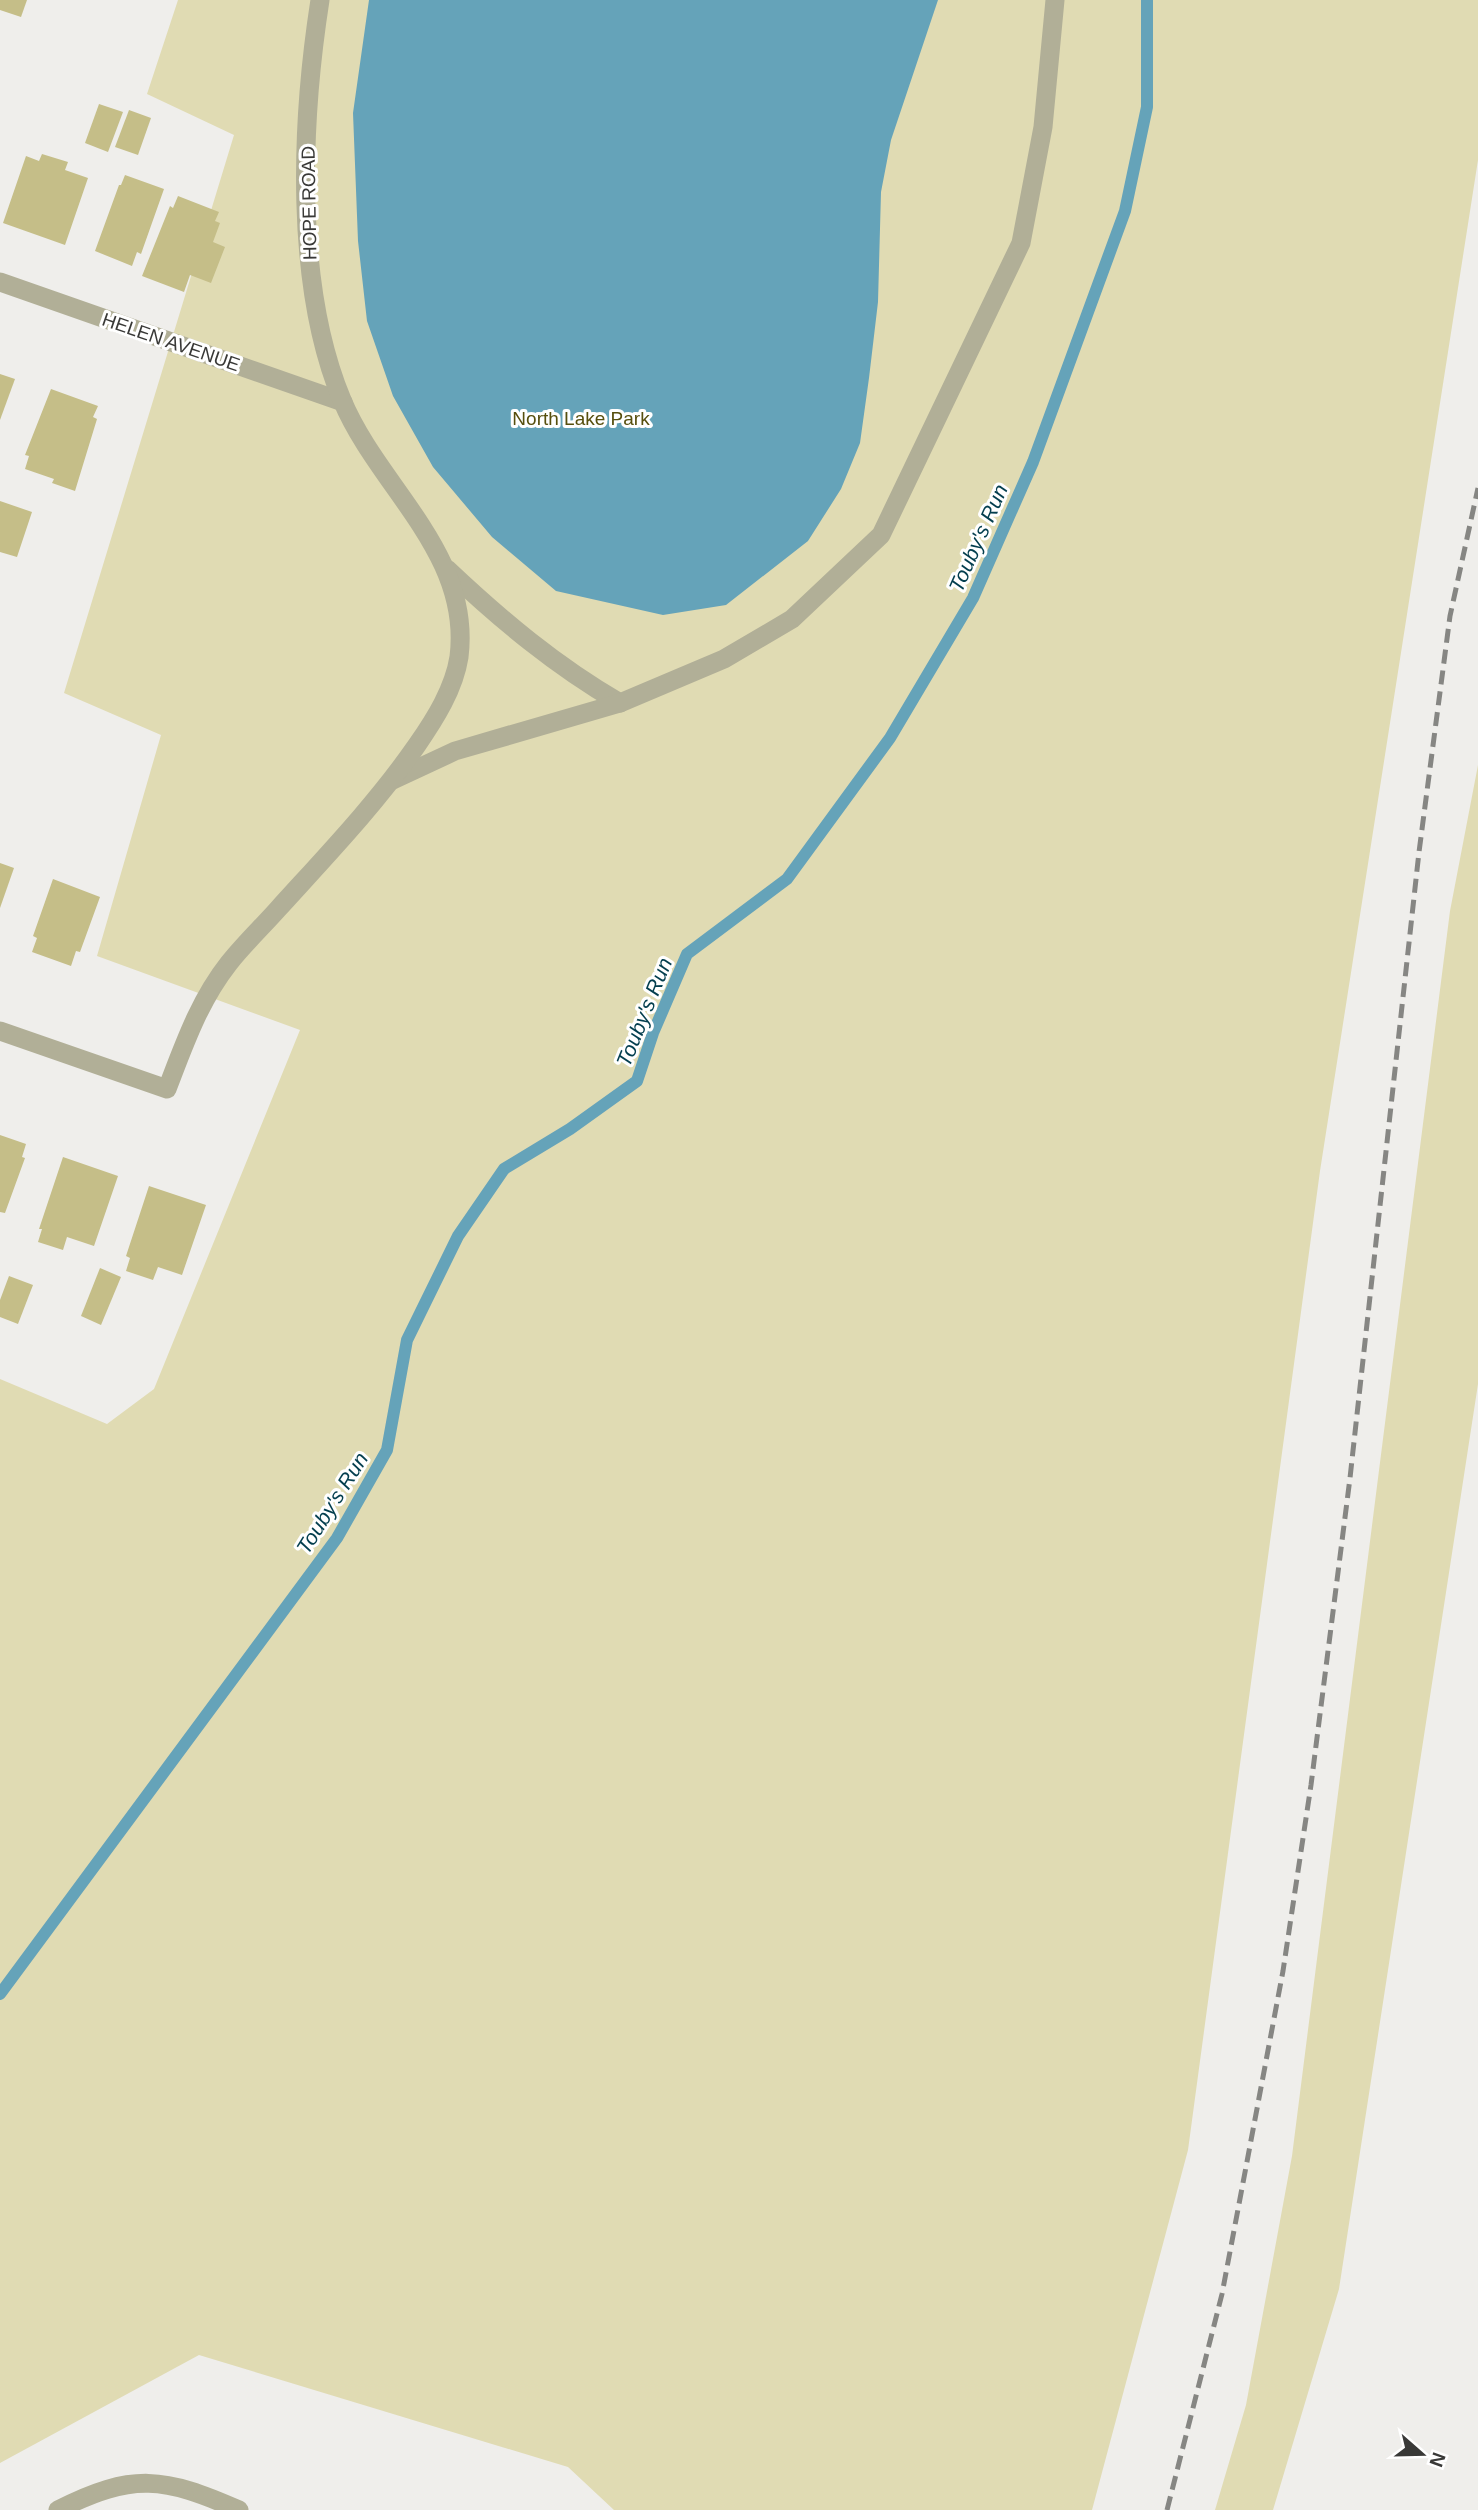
<svg xmlns="http://www.w3.org/2000/svg" width="1478" height="2510" viewBox="0 0 1478 2510" font-family="Arial,sans-serif">
  <style>
    .green { fill: #e0dbb3 }
    .water { fill: #65a3b9 }
    .lines { fill: none; stroke-linecap: round; stroke-linejoin: round }
    .stream { stroke: #65a3b9; stroke-width: 12 }
    .building { fill: #c5be88 }
    .service { stroke: #b1af97; stroke-width: 19 }
    .minor { stroke: #b1af97; stroke-width: 19 }
    .rail { stroke: #868683; stroke-width: 5; stroke-dasharray: 14 7; stroke-linecap: butt }
    .labels { text-anchor: middle; dominant-baseline: central; stroke-width: 6; stroke-linejoin: round; paint-order: stroke }
    .street-label { font-size: 19px; fill: #393937; stroke: #fff }
    .park-label { font-size: 19px; fill: #574f0e; stroke: #fff }
    .water-label { font-size: 21px; font-style: italic; fill: #033e4e; stroke: #fff }
  </style>
  <rect width="100%" height="100%" fill="#efeeeb"/>
  <g class="green">
    <polygon points="178,0 1478,0 1478,160 1320,1171 1188,2150 1092,2510 614,2510 568,2467 199,2355 0,2463 0,1379 107,1424 154,1389 300,1030 97,956 161,735 64,693 234,135 147,94"/>
    <polygon points="1478,765 1478,1384 1339,2289 1273,2510 1215,2510 1246,2405 1292,2156 1450,911"/>
  </g>
  <polygon class="water" points="369,0 938,0 891,140 881,192 878,302 869,378 860,443 841,489 808,541 726,605 663,615 556,591 492,537 433,467 393,396 367,321 358,241 353,113"/>
  <g class="lines">
    <polyline class="stream" points="0,1994 337,1538 387,1450 407,1340 458,1236 504,1169 570,1129 637,1081 653,1033 687,954 787,879 890,738 973,598 1033,462 1125,211 1147,107 1147,0"/>
  </g>
  <g class="building">
    <polygon points="0,0 27,0 21,17 0,10"/>
    <polygon points="99,104 123,112 108,152 85,143"/>
    <polygon points="129,110 151,118 138,155 115,147"/>
    <polygon points="42,154 68,162 65,170 88,178 65,245 3,223 26,156 39,161"/>
    <polygon points="125,175 164,189 141,254 137,252 132,266 95,251 119,185 121,185"/>
    <polygon points="178,196 219,212 215,221 220,223 213,242 225,247 211,283 190,275 184,292 142,276 170,206 173,208"/>
    <polygon points="0,374 15,379 0,420"/>
    <polygon points="51,389 98,406 93,417 97,419 75,491 52,483 54,479 25,469 29,456 25,455"/>
    <polygon points="0,501 32,512 17,557 0,552"/>
    <polygon points="0,863 14,868 0,908"/>
    <polygon points="53,879 100,897 80,952 76,951 71,966 32,952 37,938 33,936"/>
    <polygon points="0,1135 26,1144 22,1157 25,1158 5,1213 0,1212"/>
    <polygon points="63,1157 118,1176 94,1246 67,1237 63,1250 38,1242 42,1229 39,1229"/>
    <polygon points="149,1186 206,1205 182,1275 158,1267 153,1280 126,1271 130,1258 126,1256"/>
    <polygon points="100,1268 121,1277 101,1325 81,1316"/>
    <polygon points="9,1276 33,1285 18,1324 0,1317 0,1300"/>
  </g>
  <g class="lines">
    <path class="service" d="M 58,2510 C 133,2472 164,2477 239,2510"/>
    <g class="minor">
      <polyline points="0,282 343,402"/>
      <path d="M 447,569 C 501,620 556,666 620,703"/>
      <polyline points="393,780 455,751 620,703 724,659 792,619 881,535 1021,243 1043,127 1055,0"/>
      <path d="M 0,1031 L 167,1089 C 184,1045 199,1001 229,963 C 244,944 262,927 278,909 C 326,856 376,804 417,745 C 435,719 454,689 459,657 C 472,553 378,487 342,400 C 294,285 301,122 320,0"/>
    </g>
    <polyline class="rail" points="1167,2510 1222,2294 1283,1971 1311,1785 1350,1478 1419,852 1450,616 1478,488"/>
  </g>
  <g class="labels">
    <g class="street-label">
      <text transform="translate(309 203) rotate(-91)">HOPE ROAD</text>
      <text transform="translate(171 342) rotate(19)">HELEN AVENUE</text>
    </g>
    <g class="park-label">
      <text x="581" y="418">North Lake Park</text>
    </g>
    <g class="water-label">
      <text transform="translate(978 538) rotate(-66)">Touby's Run</text>
      <text transform="translate(644 1012) rotate(-68)">Touby's Run</text>
      <text transform="translate(332 1503) rotate(-58)">Touby's Run</text>
    </g>
  </g>
  <g transform="translate(1422 2454) rotate(110)" stroke="#ffffff" stroke-width="5" paint-order="stroke">
  <path d="M0-5L12 26L0 18L-12 26Z" fill="#393937"/>
  <text y="-10" font-size="19" font-weight="bold" text-anchor="middle" fill="#393937">N</text>
  </g>
</svg>
